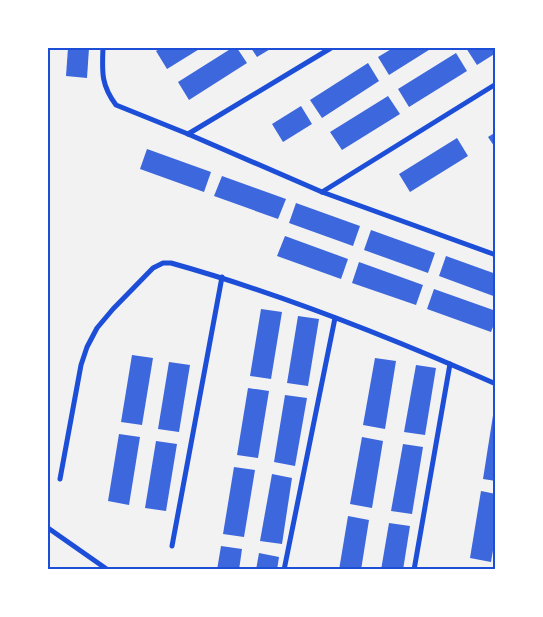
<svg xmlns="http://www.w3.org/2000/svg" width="543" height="617" viewBox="0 0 543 617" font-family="Lato,sans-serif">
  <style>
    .building { fill: #3d67dc }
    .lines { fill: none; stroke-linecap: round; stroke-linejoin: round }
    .minor { stroke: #1d4ed8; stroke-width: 5 }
    .neatline { fill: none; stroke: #1d4ed8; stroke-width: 2 }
  </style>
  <rect width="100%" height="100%" fill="#f2f2f2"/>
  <g class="building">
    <polygon points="68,48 89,48 87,78 66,76"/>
    <polygon points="161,48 201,48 167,69 156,51"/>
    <polygon points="232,48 237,48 247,63 189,100 178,82"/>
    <polygon points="251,48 272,48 257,57"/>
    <polygon points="393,48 432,48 389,75 378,57"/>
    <polygon points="466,48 496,48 496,53 477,65"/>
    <polygon points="456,53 467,71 409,107 398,89"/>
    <polygon points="368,63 379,81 322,118 310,100"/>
    <polygon points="388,96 400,114 342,150 330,132"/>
    <polygon points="301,106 312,124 283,142 272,124"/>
    <polygon points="496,132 496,149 488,137"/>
    <polygon points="457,138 468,156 410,192 399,174"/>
    <polygon points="147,149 211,172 204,192 140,169"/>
    <polygon points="222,176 286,199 278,219 214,196"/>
    <polygon points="296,203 360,226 353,246 289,223"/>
    <polygon points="371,230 435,253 428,273 364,250"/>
    <polygon points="285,236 348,259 341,279 277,256"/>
    <polygon points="446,256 496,274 496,297 439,276"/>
    <polygon points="359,262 423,285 416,305 352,283"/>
    <polygon points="434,289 496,311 496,319 491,332 427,309"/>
    <polygon points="261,309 282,312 271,379 250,376"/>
    <polygon points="298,316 319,319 308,386 287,383"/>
    <polygon points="132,355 153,358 142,425 121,422"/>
    <polygon points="375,358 396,361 385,429 363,425"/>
    <polygon points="169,362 190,365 179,432 158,429"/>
    <polygon points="416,365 436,368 425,435 404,432"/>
    <polygon points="248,388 269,391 258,458 237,455"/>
    <polygon points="285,395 307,398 295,466 274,462"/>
    <polygon points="494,409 496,409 496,481 483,479"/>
    <polygon points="119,434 140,437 129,505 108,501"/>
    <polygon points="362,437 383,441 372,508 350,504"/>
    <polygon points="156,441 177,444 166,511 145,508"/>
    <polygon points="403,444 423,447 412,514 391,511"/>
    <polygon points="234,467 255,470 244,537 223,534"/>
    <polygon points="272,474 292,478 282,544 260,541"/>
    <polygon points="481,491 496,494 496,533 491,562 470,558"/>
    <polygon points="348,516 369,520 361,570 339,570"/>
    <polygon points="389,523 410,526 403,570 381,570"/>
    <polygon points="221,546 242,549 239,570 217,570"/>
    <polygon points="259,553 279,557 277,570 256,570"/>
  </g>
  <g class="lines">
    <g class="minor">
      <path d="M 103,48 C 102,72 101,85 116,105 L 188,134 L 322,192 L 496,255"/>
      <polyline points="188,134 331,48"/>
      <polyline points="322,192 496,84"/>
      <path d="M 60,479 L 81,365 L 87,347 L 97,328 L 113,309 L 153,268 L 163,263 L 171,263 C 282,294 390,337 496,384"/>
      <polyline points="48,528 108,570"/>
      <polyline points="172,546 222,277"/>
      <polyline points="284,570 335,318"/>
      <polyline points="414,570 450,364"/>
    </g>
  </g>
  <rect width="543" height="617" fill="none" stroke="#ffffff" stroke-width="98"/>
  <rect x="49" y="49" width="445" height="519" class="neatline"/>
</svg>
